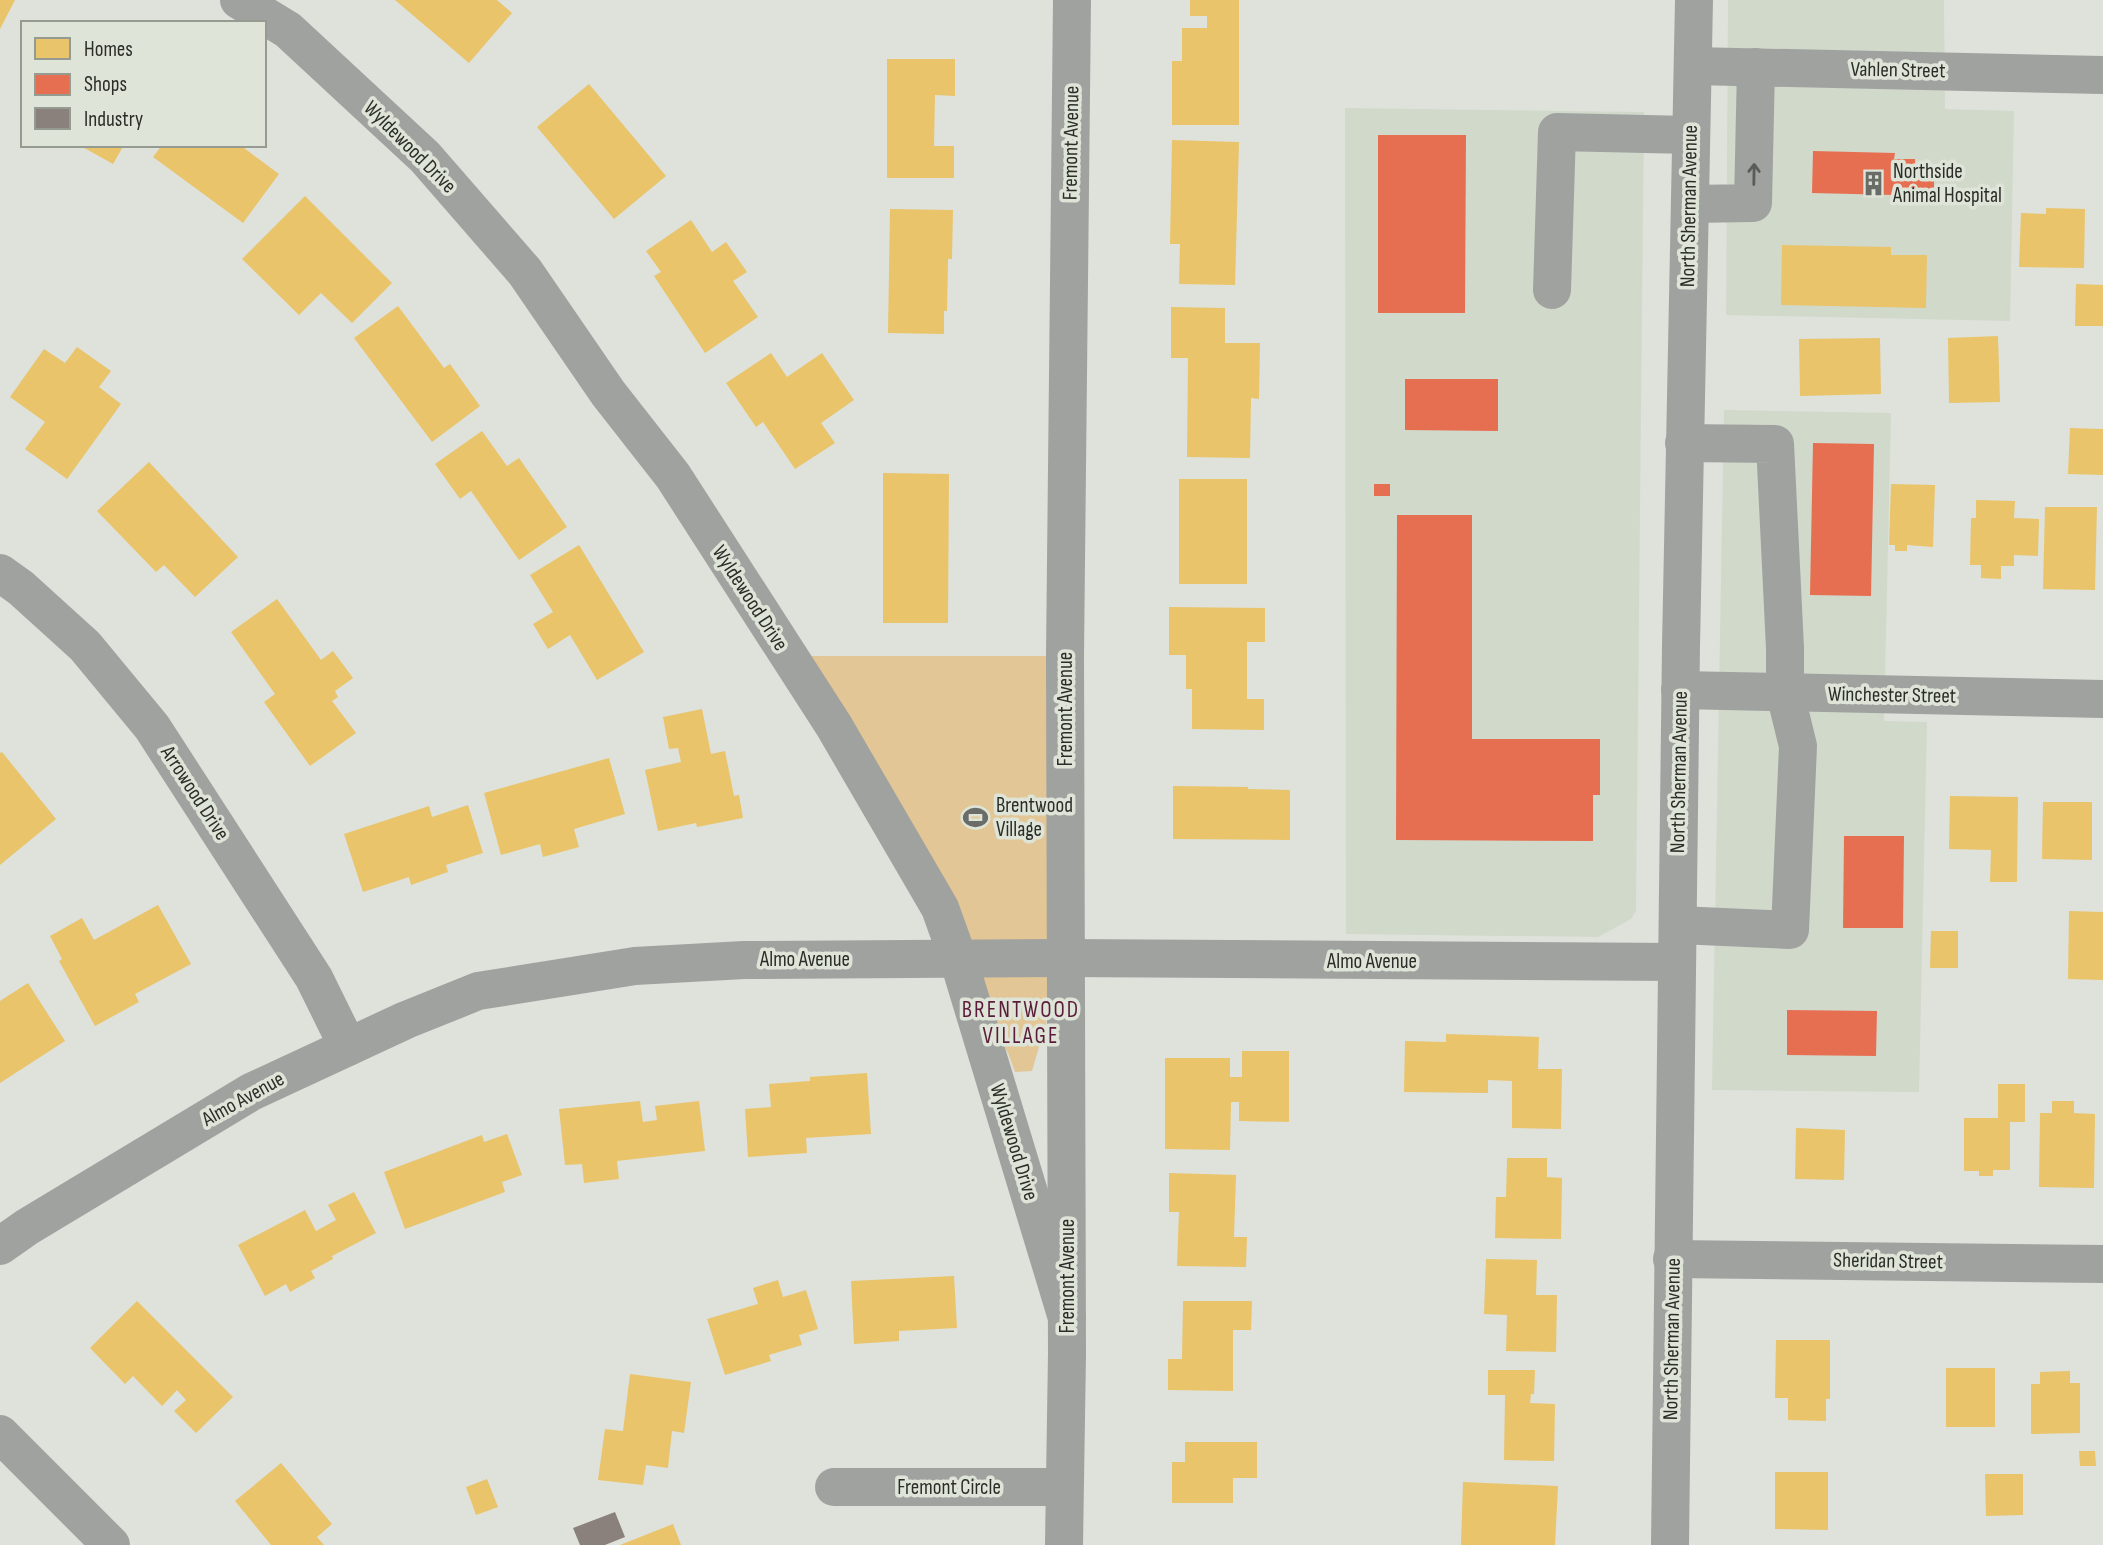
<svg xmlns="http://www.w3.org/2000/svg" width="2103" height="1545" viewBox="0 0 2103 1545" font-family="'Sofia Sans Condensed',sans-serif">
  <style>
    .built { fill: #d1d9cb }
    .green { fill: #e2c696 }
    .homes { fill: #e9c46a }
    .shops { fill: #e76f51 }
    .industry { fill: #8a817c }
    .lines { fill: none; stroke-linecap: round; stroke-linejoin: round }
    .minor { stroke: #a0a2a0; stroke-width: 38 }
    .oneway { stroke: #595c58 }
    .labels { text-anchor: middle; dominant-baseline: central; stroke-width: 7; stroke-linejoin: round; paint-order: stroke }
    .street-label { font-size: 21px; fill: #2a2d28; stroke: #dee5d8 }
    .poi-label { font-size: 21px; fill: #2a2d28; stroke: #dee5d8; text-anchor: start }
    .neighbourhood-label { font-size: 23px; letter-spacing: 2px; fill: #5b1b3a; stroke: #dee5d8 }
  </style>
  <rect width="100%" height="100%" fill="#dee2db"/>
  <g class="built">
    <polygon points="1728,0 1944,0 1945,109 2014,111 2010,321 1726,315"/>
    <polygon points="1345,108 1644,112 1636,911 1631,919 1598,937 1346,934"/>
    <polygon points="1724,410 1891,413 1884,721 1927,722 1919,1092 1712,1090"/>
  </g>
  <polygon class="green" points="788,656 1065,656 1065,958 1032,1071 1015,1072 1008,1053 958,958"/>
  <g class="homes">
    <polygon points="0,0 15,0 0,29"/>
    <polygon points="395,0 497,0 512,13 469,63"/>
    <polygon points="1190,0 1239,0 1239,125 1172,125 1172,61 1182,61 1182,28 1207,28 1207,16 1190,16"/>
    <polygon points="887,59 955,59 955,96 935,95 934,146 954,146 954,178 887,178"/>
    <polygon points="589,84 666,176 614,219 537,127"/>
    <polygon points="1172,140 1239,142 1235,285 1179,284 1180,244 1170,244"/>
    <polygon points="79,145 124,145 113,164"/>
    <polygon points="162,145 240,145 279,174 243,223 153,157"/>
    <polygon points="305,196 392,283 352,323 321,293 299,315 242,259"/>
    <polygon points="2046,208 2085,209 2084,268 2019,267 2021,213 2046,214"/>
    <polygon points="890,209 953,210 952,259 948,259 947,311 944,311 944,334 888,333"/>
    <polygon points="691,220 712,252 726,242 747,272 733,281 758,317 705,353 654,276 661,272 646,251"/>
    <polygon points="1782,245 1891,247 1891,255 1927,255 1926,308 1781,305"/>
    <polygon points="2076,284 2103,285 2103,326 2075,326"/>
    <polygon points="398,306 444,368 450,364 480,406 432,442 354,338"/>
    <polygon points="1171,307 1225,308 1225,343 1260,343 1259,399 1251,398 1250,458 1187,457 1188,358 1171,358"/>
    <polygon points="1998,336 2000,402 1949,403 1948,338"/>
    <polygon points="1880,338 1881,394 1800,396 1799,339"/>
    <polygon points="77,347 111,371 99,387 121,404 67,479 25,449 45,422 10,397 44,349 65,363"/>
    <polygon points="771,353 787,377 822,353 854,400 821,423 835,443 795,469 763,422 756,427 726,383"/>
    <polygon points="2070,428 2103,429 2103,475 2068,474"/>
    <polygon points="482,431 507,466 519,458 567,527 519,560 471,491 460,499 435,464"/>
    <polygon points="149,462 238,557 195,597 164,565 156,572 97,511"/>
    <polygon points="883,473 949,474 948,623 883,623"/>
    <rect x="1179" y="479" width="68" height="105"/>
    <polygon points="1891,484 1935,485 1933,547 1907,545 1907,551 1895,551 1895,545 1889,545"/>
    <polygon points="1976,500 2015,501 2014,518 2039,519 2038,556 2014,555 2014,566 2001,566 2001,579 1981,578 1981,565 1970,565 1971,518 1976,518"/>
    <polygon points="2045,507 2097,507 2095,590 2043,589"/>
    <polygon points="579,545 644,652 597,680 570,635 548,649 533,624 553,612 530,575"/>
    <polygon points="277,599 321,660 333,651 353,678 335,691 338,697 332,701 356,733 310,766 264,702 275,694 231,632"/>
    <polygon points="1169,607 1265,608 1265,642 1247,642 1247,699 1264,699 1264,730 1192,729 1192,689 1186,689 1186,655 1169,655"/>
    <polygon points="702,709 711,754 725,751 734,796 739,795 743,818 697,827 696,823 658,831 645,770 681,762 678,748 669,749 663,717"/>
    <polygon points="2,752 56,819 0,865 0,753"/>
    <polygon points="609,758 625,814 574,829 579,847 543,857 540,844 501,855 484,793"/>
    <polygon points="1173,786 1248,787 1248,789 1290,790 1290,840 1173,839"/>
    <polygon points="1950,796 2018,797 2017,882 1990,882 1991,850 1949,849"/>
    <polygon points="2043,802 2092,802 2092,860 2042,859"/>
    <polygon points="468,805 483,853 446,865 448,872 411,885 409,877 363,892 344,834 429,806 432,817"/>
    <polygon points="158,905 191,964 135,994 139,1002 95,1026 59,961 62,959 50,936 82,918 94,940"/>
    <polygon points="2069,911 2103,912 2103,980 2068,979"/>
    <polygon points="1931,931 1958,931 1958,968 1930,968"/>
    <polygon points="28,983 65,1041 0,1083 0,1001"/>
    <polygon points="1446,1034 1539,1037 1538,1069 1562,1069 1561,1129 1512,1128 1512,1081 1488,1080 1488,1093 1404,1092 1405,1041 1446,1042"/>
    <polygon points="1242,1051 1289,1051 1289,1122 1239,1121 1239,1102 1231,1102 1230,1150 1165,1149 1165,1058 1230,1058 1230,1077 1242,1077"/>
    <polygon points="867,1073 871,1134 806,1138 807,1153 748,1157 745,1109 771,1107 769,1084 810,1081 810,1077"/>
    <polygon points="1998,1084 2025,1084 2025,1122 2010,1122 2010,1170 1993,1170 1993,1176 1979,1176 1979,1171 1964,1171 1964,1118 1998,1118"/>
    <polygon points="640,1101 643,1122 657,1120 655,1106 699,1101 705,1151 617,1161 619,1179 584,1183 582,1164 565,1165 559,1109"/>
    <polygon points="2052,1101 2074,1101 2074,1113 2095,1114 2094,1188 2039,1187 2040,1113 2052,1113"/>
    <polygon points="1796,1128 1845,1130 1844,1180 1795,1179"/>
    <polygon points="507,1134 522,1175 502,1182 505,1192 405,1229 384,1172 482,1135 484,1142"/>
    <polygon points="1507,1158 1547,1158 1547,1177 1562,1178 1561,1239 1495,1238 1496,1197 1506,1197"/>
    <polygon points="1169,1173 1236,1175 1234,1237 1247,1237 1246,1267 1177,1266 1179,1212 1169,1212"/>
    <polygon points="354,1192 376,1233 332,1256 333,1259 311,1271 315,1278 290,1292 286,1284 265,1296 238,1245 305,1210 316,1231 336,1220 328,1205"/>
    <polygon points="1486,1259 1537,1260 1536,1295 1557,1295 1556,1352 1506,1351 1507,1315 1484,1314"/>
    <polygon points="954,1276 957,1328 899,1331 899,1341 854,1344 851,1281"/>
    <polygon points="778,1280 783,1297 806,1290 818,1329 799,1335 802,1345 769,1355 771,1361 725,1375 707,1319 758,1304 753,1288"/>
    <polygon points="137,1301 233,1397 196,1433 174,1411 186,1400 177,1390 162,1406 133,1376 125,1384 90,1348"/>
    <polygon points="1183,1301 1252,1301 1251,1330 1233,1330 1233,1391 1168,1390 1168,1359 1182,1359"/>
    <polygon points="1776,1340 1830,1340 1830,1399 1826,1399 1826,1421 1788,1420 1788,1398 1775,1398"/>
    <rect x="1946" y="1368" width="49" height="59"/>
    <polygon points="1488,1370 1535,1370 1534,1394 1531,1394 1530,1403 1555,1404 1554,1461 1504,1460 1505,1395 1488,1395"/>
    <polygon points="2070,1371 2070,1383 2080,1383 2080,1433 2031,1434 2031,1384 2040,1384 2040,1372"/>
    <polygon points="630,1374 691,1382 684,1433 672,1431 668,1468 646,1465 643,1485 598,1480 605,1429 623,1431"/>
    <polygon points="1185,1442 1257,1442 1257,1478 1233,1478 1233,1503 1172,1503 1172,1462 1185,1462"/>
    <polygon points="2079,1451 2095,1451 2096,1466 2080,1466"/>
    <polygon points="281,1463 332,1524 317,1537 324,1545 271,1545 235,1501"/>
    <polygon points="1775,1472 1828,1472 1828,1530 1775,1529"/>
    <polygon points="1985,1474 2023,1474 2023,1515 1986,1516"/>
    <polygon points="487,1479 498,1507 476,1515 466,1487"/>
    <polygon points="1463,1482 1558,1486 1555,1545 1461,1545"/>
    <polygon points="673,1524 681,1545 620,1545"/>
  </g>
  <g class="shops">
    <polygon points="1378,135 1466,135 1465,313 1378,313"/>
    <polygon points="1813,151 1895,153 1894,159 1915,159 1915,172 1934,173 1934,196 1812,193"/>
    <polygon points="1405,379 1498,379 1498,431 1405,430"/>
    <polygon points="1813,443 1874,444 1871,596 1810,595"/>
    <rect x="1374" y="484" width="16" height="12"/>
    <polygon points="1397,515 1472,515 1472,739 1600,739 1600,795 1593,795 1593,841 1396,840"/>
    <polygon points="1844,836 1904,836 1903,928 1843,928"/>
    <polygon points="1787,1010 1877,1011 1876,1056 1787,1055"/>
  </g>
  <polygon class="industry" points="615,1512 625,1537 605,1545 580,1545 573,1528"/>
  <g class="lines">
    <g class="minor">
      <polyline points="239,0 288,30 425,157 525,272 608,393 673,476 834,726 940,908 958,958 1067,1318"/>
      <polyline points="1693,66 2103,75"/>
      <polyline points="1690,204 1753,203 1756,67"/>
      <polyline points="1552,290 1557,132 1690,135"/>
      <polyline points="0,573 21,588 85,646 152,727 314,978 348,1047"/>
      <polyline points="1680,690 2103,699"/>
      <polyline points="1678,925 1790,930 1798,746 1785,693 1785,648 1775,444 1684,443"/>
      <polyline points="0,1246 27,1227 251,1092 406,1020 478,991 635,966 744,960 1065,958 1677,962"/>
      <polyline points="1672,1259 2103,1264"/>
      <polyline points="0,1434 111,1545"/>
      <polyline points="834,1487 1064,1487"/>
      <polyline points="1064,1545 1067,1354 1065,656 1072,0"/>
      <polyline points="1670,1545 1681,646 1694,0"/>
    </g>
  </g>
  <defs><path id="oneway-shaft" d="M-6 0H5M1.5-3L5.5 0L1.5 3" fill="none" stroke-width="1.6" stroke-linecap="round" stroke-linejoin="round" transform="scale(1.75)"/></defs>
  <use class="oneway" href="#oneway-shaft" transform="translate(1754 174) rotate(-89)"/>
  <defs>
    <symbol id="building-bare" viewBox="-9 -9 18 18"><path d="M-4-6H4V6H1V3H-1V6H-4ZM-2.5-4.3h1.7v1.8h-1.7ZM.8-4.3h1.7v1.8H.8ZM-2.5-1h1.7V.8h-1.7ZM.8-1h1.7V.8H.8Z" fill="#696c67" stroke="#dee5d8" stroke-width="2.5" paint-order="stroke"/></symbol>
    <symbol id="stadium-bare" viewBox="-9 -9 18 18"><path d="M0-5a6.5 5 0 1 0 0 10a6.5 5 0 1 0 0-10ZM-3.5-1.8h7v3.6h-7Z" fill="#696c67" stroke="#dee5d8" stroke-width="2.5" paint-order="stroke"/></symbol>
  </defs>
  <g fill-rule="evenodd">
    <use href="#building-bare" x="1856" y="166" width="35" height="35"/>
    <use href="#stadium-bare" x="958" y="800" width="35" height="35"/>
  </g>
  <g class="labels">
    <g class="street-label">
      <text transform="translate(1898 70) rotate(1)">Vahlen Street</text>
      <text transform="translate(1071 143) rotate(-89)">Fremont Avenue</text>
      <text transform="translate(410 147) rotate(45)">Wyldewood Drive</text>
      <text transform="translate(1689 206) rotate(-89)">North Sherman Avenue</text>
      <text transform="translate(750 598) rotate(57)">Wyldewood Drive</text>
      <text transform="translate(1892 695) rotate(1)">Winchester Street</text>
      <text transform="translate(1065 709) rotate(-90)">Fremont Avenue</text>
      <text transform="translate(1679 772) rotate(-89)">North Sherman Avenue</text>
      <text transform="translate(195 793) rotate(57)">Arrowood Drive</text>
      <text x="805" y="959">Almo Avenue</text>
      <text x="1372" y="961">Almo Avenue</text>
      <text transform="translate(243 1099) rotate(-29)">Almo Avenue</text>
      <text transform="translate(1014 1142) rotate(73)">Wyldewood Drive</text>
      <text transform="translate(1888 1261) rotate(1)">Sheridan Street</text>
      <text transform="translate(1067 1276) rotate(-90)">Fremont Avenue</text>
      <text transform="translate(1672 1339) rotate(-89)">North Sherman Avenue</text>
      <text x="949" y="1487">Fremont Circle</text>
    </g>
    <g class="poi-label">
      <text x="1893" y="171">Northside<tspan x="1893" dy="24">Animal Hospital</tspan></text>
      <text x="996" y="805">Brentwood<tspan x="996" dy="24">Village</tspan></text>
    </g>
    <g class="neighbourhood-label">
      <text x="1021" y="1010">BRENTWOOD<tspan x="1021" dy="26">VILLAGE</tspan></text>
    </g>
  </g>
  <rect x="21" y="21" width="245" height="126" fill="#dee5d8" stroke="#969b92" stroke-width="2"/>
  <rect x="35" y="38" width="35" height="21" fill="#e9c46a" stroke="#969b92" stroke-width="2"/>
  <text x="84" y="56" font-size="21" fill="#2a2d28">Homes</text>
  <rect x="35" y="74" width="35" height="21" fill="#e76f51" stroke="#969b92" stroke-width="2"/>
  <text x="84" y="91" font-size="21" fill="#2a2d28">Shops</text>
  <rect x="35" y="108" width="35" height="21" fill="#8a817c" stroke="#969b92" stroke-width="2"/>
  <text x="84" y="126" font-size="21" fill="#2a2d28">Industry</text>
</svg>
